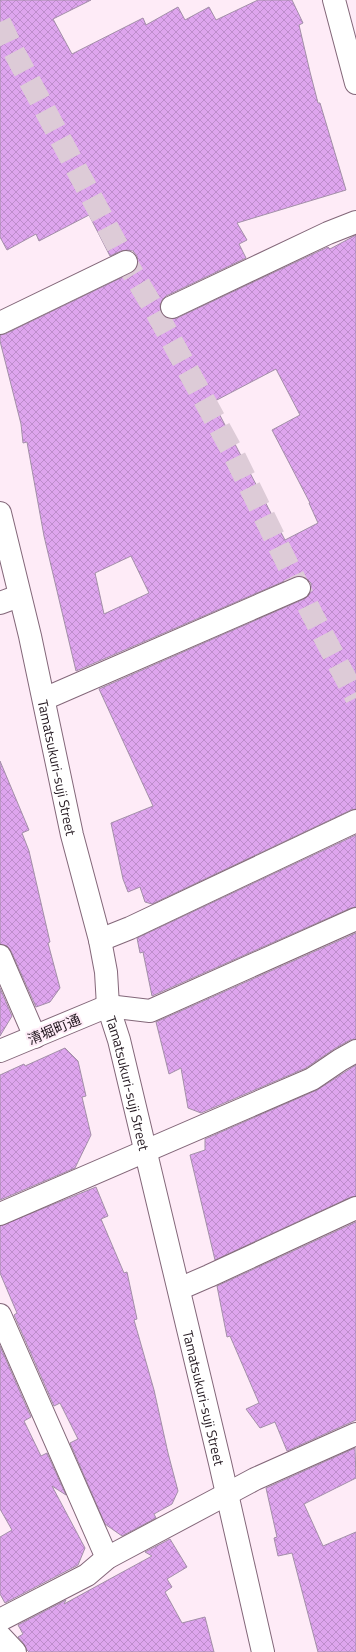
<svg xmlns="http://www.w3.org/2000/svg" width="356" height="1652" viewBox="0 0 356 1652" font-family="'Titillium Web','Noto Sans JP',sans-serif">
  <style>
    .building { fill: url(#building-cross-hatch); stroke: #a38fa8; fill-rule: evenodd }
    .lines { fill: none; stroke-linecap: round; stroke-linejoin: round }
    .street-tunnel { stroke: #ddcbd7; stroke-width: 22; stroke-dasharray: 22 11; stroke-linecap: butt }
    .street-casing { stroke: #836779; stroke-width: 24 }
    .secondary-casing { stroke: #836779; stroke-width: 24 }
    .street { stroke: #fff; stroke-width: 22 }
    .secondary { stroke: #fff; stroke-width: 22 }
    .labels { text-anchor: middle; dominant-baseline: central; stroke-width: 4; stroke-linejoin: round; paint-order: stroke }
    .street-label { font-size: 14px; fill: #22171f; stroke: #feebf7 }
  </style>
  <defs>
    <pattern id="building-cross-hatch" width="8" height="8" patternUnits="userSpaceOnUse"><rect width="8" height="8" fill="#dea5ee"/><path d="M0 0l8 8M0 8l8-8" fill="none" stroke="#be8dcc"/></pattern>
  </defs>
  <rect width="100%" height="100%" fill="#feebf7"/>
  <g class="building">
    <path d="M 0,0 L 91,0 L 53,19 L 72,54 L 143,18 L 146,25 L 178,7 L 185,20 L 209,7 L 216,20 L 258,0 L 292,0 L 303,23 L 299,25 L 310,72 L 318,103 L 320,103 L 346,190 L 237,223 L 247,240 L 239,244 L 246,258 L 166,296 L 162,300 L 160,306 L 161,313 L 165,317 L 171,319 L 177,318 L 328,247 L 330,249 L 356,235 L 356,809 L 351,810 L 152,904 L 145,902 L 140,887 L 128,892 L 123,879 L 111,823 L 153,806 L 99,689 L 304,599 L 309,595 L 311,590 L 311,583 L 306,578 L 300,576 L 294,577 L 76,671 L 44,536 L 27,442 L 23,443 L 21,424 L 0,341 L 0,335 L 5,334 L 131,273 L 137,269 L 138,263 L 137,256 L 133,251 L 127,250 L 121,251 L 110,256 L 89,215 L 39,241 L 36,234 L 7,250 L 0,237 ZM 276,369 L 300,415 L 272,430 L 310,503 L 309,503 L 318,523 L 285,540 L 213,402 ZM 131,556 L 149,593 L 104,614 L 95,573 Z"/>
    <polygon points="0,761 29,830 22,833 29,851 50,942 48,943 60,988 50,1002 36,1007 11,951 7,946 0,944"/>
    <polygon points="356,835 356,907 351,908 152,996 143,952 140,953 137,938"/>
    <polygon points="356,933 356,1039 350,1040 334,1049 306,1068 201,1113 188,1108 181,1068 169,1074 156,1022"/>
    <polygon points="0,988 12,1016 0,1036"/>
    <polygon points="65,1048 78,1061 86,1096 82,1097 91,1135 75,1168 0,1200 0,1075 24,1064 25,1066"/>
    <polygon points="356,1065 356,1196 351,1197 215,1260 190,1155 205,1150 205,1139 317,1090"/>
    <polygon points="96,1187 108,1216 101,1219 124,1273 127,1272 137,1319 134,1320 154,1390 168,1453 178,1491 172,1504 154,1514 156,1518 122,1536 105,1524 70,1443 78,1439 60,1403 54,1406 14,1315 17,1313 0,1273 0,1226"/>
    <polygon points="356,1222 356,1420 287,1451 275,1422 260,1428 246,1409 259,1403 230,1336 227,1337 217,1286"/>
    <polygon points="0,1346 31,1417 24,1421 41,1456 47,1453 66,1495 52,1486 85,1548 78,1565 5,1603 0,1594 0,1537 12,1530 0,1509"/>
    <polygon points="355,1448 356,1478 304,1504 323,1546 356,1532 356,1652 318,1652 292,1553 278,1556 274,1538 277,1537 266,1488"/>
    <polygon points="170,1539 187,1567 167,1579 172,1587 165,1592 182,1623 205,1617 214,1652 29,1652 27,1650 24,1644 18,1637 23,1634 18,1625 66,1600 64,1604 152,1556 145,1552"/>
  </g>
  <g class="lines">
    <polyline class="street-tunnel" points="0,22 12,48 126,262 156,312 231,449 312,614 356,698"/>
    <defs>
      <g id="street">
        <polyline points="334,0 356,83"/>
        <polyline points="172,307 328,233 356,222"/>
        <polyline points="0,323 126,262"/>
        <polyline points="44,699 299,588"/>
        <polyline points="100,940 130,928 356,821"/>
        <polyline points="0,956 35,1037"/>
        <polyline points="108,1006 150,1011 356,919"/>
        <polyline points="0,1214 312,1079 340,1060 356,1051"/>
        <polyline points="179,1289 209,1276 356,1208"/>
        <polyline points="0,1315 107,1558"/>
        <polyline points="0,1620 87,1575 107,1558 227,1494 255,1479 356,1434"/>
        <polyline points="0,1636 15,1652"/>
      </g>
      <g id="secondary">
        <path id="s1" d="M 0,513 L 30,636 L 72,835 L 100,940 L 106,972 L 108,1006 L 119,1040 L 220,1463 L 263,1652"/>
        <polyline points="0,603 19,596"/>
        <polyline points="0,1051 108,1006"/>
      </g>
    </defs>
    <use href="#street" class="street-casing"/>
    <use href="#secondary" class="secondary-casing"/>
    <use href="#street" class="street"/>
    <use href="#secondary" class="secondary"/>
  </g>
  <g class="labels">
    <g class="street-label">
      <text stroke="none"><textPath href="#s1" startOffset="261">Tamatsukuri-suji Street</textPath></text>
      <text transform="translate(54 1029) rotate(-23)">清堀町通</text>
      <text stroke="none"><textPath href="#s1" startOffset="585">Tamatsukuri-suji Street</textPath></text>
      <text stroke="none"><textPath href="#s1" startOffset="909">Tamatsukuri-suji Street</textPath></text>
    </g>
  </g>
</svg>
